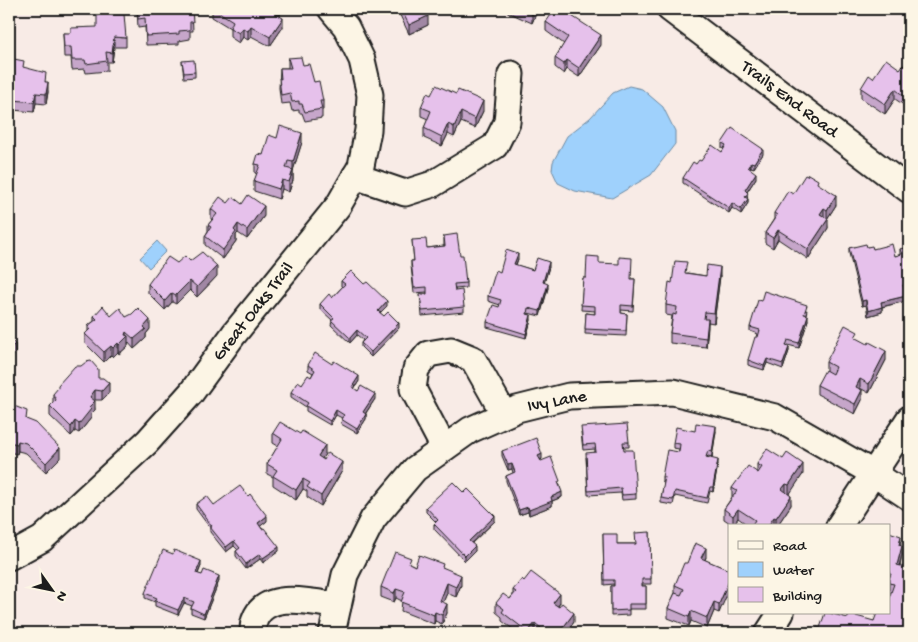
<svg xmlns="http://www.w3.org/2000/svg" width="918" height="642" viewBox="0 0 918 642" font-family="'Gochi Hand',sans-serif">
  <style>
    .water { fill: #9fd1fc; stroke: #6b89a2 }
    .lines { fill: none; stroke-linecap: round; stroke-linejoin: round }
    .minor-casing { stroke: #1c1c1c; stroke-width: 29 }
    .minor { stroke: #fcf5e5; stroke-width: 25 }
    .wall { fill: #c6a6ca; stroke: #1c1c1c }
    .shaded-wall { fill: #a187a4; stroke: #1c1c1c }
    .building { fill: #e6c1eb; stroke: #1c1c1c }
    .labels { text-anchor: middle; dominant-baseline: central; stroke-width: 4; stroke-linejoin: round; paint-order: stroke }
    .street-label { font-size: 18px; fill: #1c1c1c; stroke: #fcf5e5 }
  </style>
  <rect width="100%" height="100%" fill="#f8ebe6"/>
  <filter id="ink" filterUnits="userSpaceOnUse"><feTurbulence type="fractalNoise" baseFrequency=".02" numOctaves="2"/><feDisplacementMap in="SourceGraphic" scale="10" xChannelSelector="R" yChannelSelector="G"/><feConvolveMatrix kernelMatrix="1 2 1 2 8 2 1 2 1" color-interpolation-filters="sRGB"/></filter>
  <g filter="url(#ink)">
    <g class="water">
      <polygon points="629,86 642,89 663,107 675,131 675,144 651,175 612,198 575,191 558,183 552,170 553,162 567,136 590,118 613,93"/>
      <polygon points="157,241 166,251 149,268 140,258"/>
    </g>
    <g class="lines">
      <defs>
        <g id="minor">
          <polyline points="670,9 909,190"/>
          <polyline points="355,176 405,193 433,184 495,146 507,122 511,74"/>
          <polyline points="444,448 413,389 416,369 428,354 451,350 473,359 504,414"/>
          <polyline points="839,526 909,419"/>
          <polyline points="9,557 42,539 147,442 191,393 234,334 338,206 361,166 368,130 370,95 362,60 346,27 331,9"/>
          <path d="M 253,633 C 253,630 253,625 254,622 C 264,589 313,602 338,606"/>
          <polyline points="332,633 345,575 373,519 415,469 470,430 517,409 569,396 673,392 775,417 873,473 909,497"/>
          <polyline points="768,633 781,613"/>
        </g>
      </defs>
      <use href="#minor" class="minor-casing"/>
      <use href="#minor" class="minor"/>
    </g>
    <g class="wall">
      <polygon points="137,9 192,9 193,31 190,31 190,39 179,41 179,44 146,45 145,27 138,28"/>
      <polygon points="212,9 280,9 280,16 283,27 270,46 251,36 248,40 243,37 239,43 230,37 230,28 212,17"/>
      <polygon points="387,9 425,9 428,25 409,34 398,11 390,15"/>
      <polygon points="487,9 496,9 494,12"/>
      <polygon points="501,9 538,9 532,23"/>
      <polygon points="909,15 909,34 905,31 905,22"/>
      <polygon points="546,22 601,45 579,77 567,69 564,74 555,67 555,58 564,44 546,31"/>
      <polygon points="63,33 126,38 126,47 114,47 112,62 107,62 107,71 86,73 85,69 72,70 71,57 64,57"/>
      <polygon points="9,58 46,82 48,92 46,104 36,103 34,112 13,110 13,105 9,104"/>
      <polygon points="288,58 303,65 314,82 323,101 323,110 322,110 322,118 305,121 302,113 299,113 299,110 292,111 290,103 281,104 279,88 280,68 288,68"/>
      <polygon points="182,61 195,72 195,77 184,78"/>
      <polygon points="900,69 909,69 909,98 904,105 895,99 885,114 861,98 861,88 873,78"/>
      <polygon points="431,95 483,111 475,128 461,122 454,137 448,134 442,146 424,138 424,128 428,119 421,116 421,107"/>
      <polygon points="277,138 302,142 293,170 293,180 289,192 282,189 279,199 254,191 254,181 257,174 255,173 255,164"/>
      <polygon points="722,143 763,154 754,168 751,167 750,169 756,178 747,192 748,203 741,214 732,208 729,213 683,183 683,178 696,164 722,152 724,149 722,148"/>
      <polygon points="818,184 836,205 827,219 828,228 808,259 778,239 773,248 765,243 765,233 774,219 774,213 793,194"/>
      <polygon points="228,203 242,204 264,216 247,239 238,233 236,235 236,241 223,259 205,245 205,236 208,231 208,225 212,220 211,219 211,209"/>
      <polygon points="444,236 460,255 466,283 466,288 455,289 455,291 464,307 464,312 422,316 420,294 427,294 427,292 414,293 411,266 411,261 414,261 412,240 427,248 444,246"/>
      <polygon points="867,247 895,256 900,255 900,249 909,247 909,288 904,289 906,301 882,307 882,312 868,316 866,305 862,306 849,253 849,248"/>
      <polygon points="518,259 516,265 533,270 549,267 544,282 548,288 540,316 528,313 528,314 531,320 526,338 487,327 487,322 499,307 500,305 488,301 488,296 500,272"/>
      <polygon points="190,261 217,276 197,297 190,290 176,304 172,302 165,310 148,293 148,284 177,263"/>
      <polygon points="599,263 631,279 635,279 633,311 621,310 621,313 627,314 626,336 585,334 586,313 595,314 595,311 581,310 583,278 586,278"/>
      <polygon points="687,273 706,276 720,276 714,323 708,322 706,347 670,343 670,333 672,316 666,315 666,305 672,283"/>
      <polygon points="341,281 387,306 380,313 399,328 371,357 361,347 361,343 363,340 357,335 350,343 331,325 332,320 320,309 320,304 332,298 342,287 341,286"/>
      <polygon points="807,310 806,315 808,320 799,348 788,345 788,346 789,351 783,369 767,363 764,370 748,365 748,360 758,334 750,331 750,327"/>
      <polygon points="94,316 126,317 150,329 146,334 146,338 134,349 128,342 128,346 119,354 118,352 113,357 111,355 104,362 85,343 85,334 88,331 88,326 94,321"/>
      <polygon points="858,339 886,360 869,393 860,388 862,400 855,414 817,394 817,385 826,371 826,362"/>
      <polygon points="308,365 359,381 354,389 375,399 366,413 366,419 357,433 341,424 342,418 336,415 330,425 306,411 306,407 291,397 291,392 311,377 313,373 308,370"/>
      <polygon points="98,378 109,393 102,400 95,400 94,401 95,410 91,414 91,418 79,433 75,431 71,436 50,416 50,406 53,403 53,394"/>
      <polygon points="9,408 27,419 60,458 46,472 26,453 18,451 17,454 9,452"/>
      <polygon points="716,431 712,457 708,456 707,457 718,464 713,492 710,491 707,503 675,496 673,505 661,503 661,498 664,482 662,481 662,477 679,452 679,449 673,448 673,443"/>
      <polygon points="581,432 629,442 629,447 623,447 624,450 636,494 636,499 622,500 621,493 588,495 586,457 595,452 595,449 583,450"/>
      <polygon points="273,433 325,454 322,458 342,471 321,506 307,497 307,491 303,489 296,500 273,485 273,477 267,474 267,464 278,446 273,443"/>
      <polygon points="502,451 542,459 540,460 560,485 560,486 562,497 552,501 552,506 529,515 528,512 519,515 506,481 506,476 513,473 512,469 508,470 502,456"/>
      <polygon points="757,464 803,474 789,494 791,505 777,526 749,526 738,518 733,525 724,519 724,509 732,497 732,488 757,472"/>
      <polygon points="464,493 495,521 472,543 475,551 465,561 434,529 434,524 436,522 426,512 426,507"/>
      <polygon points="196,504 214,505 267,521 260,526 279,551 263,563 260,559 246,569 236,556 236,551 238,550 234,546 226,552 210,532 210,528 196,509"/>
      <polygon points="650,532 651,584 642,584 642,586 646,586 646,609 629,609 629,615 611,616 611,586 614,586 614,584 604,585 603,534 617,544 635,544"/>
      <polygon points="889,532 901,546 902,555 900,565 909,633 820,628 848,618 874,621 890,598 891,593 889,592"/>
      <polygon points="706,557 705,560 729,570 719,613 714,611 707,628 691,621 689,626 668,618 668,608 675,593 675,585 687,563"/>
      <polygon points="411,564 415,566 443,567 461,585 456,597 447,593 443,602 447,613 442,624 435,621 434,624 401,611 402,601 396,598 394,602 381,597 381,587"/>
      <polygon points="201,566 198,574 219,581 204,618 191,613 191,608 192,606 184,603 178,615 155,606 155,602 145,598 145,593"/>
      <polygon points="513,590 560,603 558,606 574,622 566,633 518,633 502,621 502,617 496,612 496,603 510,599 513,595"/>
    </g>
    <g class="shaded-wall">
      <polygon points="279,9 280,9 280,16 276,14"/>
      <polygon points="390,9 398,9 398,11 390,15"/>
      <polygon points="534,9 538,9 532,23 532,14"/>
      <polygon points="428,16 428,25 409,34 409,25"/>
      <polygon points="283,18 283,27 270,46 270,37"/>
      <polygon points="251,26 251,36 248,40 248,31"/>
      <polygon points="243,28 243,37 239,43 239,33"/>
      <polygon points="601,35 601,45 579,77 579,68"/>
      <polygon points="114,37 114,47 112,62 112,53"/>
      <polygon points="567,60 567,69 564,74 564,64"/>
      <polygon points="48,82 48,92 46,104 46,94"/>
      <polygon points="909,88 909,98 904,105 904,96"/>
      <polygon points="895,89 895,99 885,114 885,104"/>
      <polygon points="36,93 36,103 34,112 34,102"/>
      <polygon points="483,101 483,111 475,128 475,119"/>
      <polygon points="461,112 461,122 454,137 454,127"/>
      <polygon points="448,124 448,134 442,146 442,137"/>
      <polygon points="302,133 302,142 293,171 293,162"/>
      <polygon points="763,149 763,154 754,168 754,163"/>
      <polygon points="751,162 751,167 748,172 748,167"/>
      <polygon points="293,170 293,180 289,192 289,182"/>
      <polygon points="756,173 756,178 745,195 745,190"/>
      <polygon points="282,180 282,189 279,199 279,189"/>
      <polygon points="836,195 836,205 827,219 827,210"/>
      <polygon points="748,199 748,203 741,214 741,209"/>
      <polygon points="732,203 732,208 729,213 729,208"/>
      <polygon points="264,206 264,216 247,239 247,230"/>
      <polygon points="824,208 824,217 820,214"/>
      <polygon points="828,219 828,228 808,259 808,249"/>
      <polygon points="238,224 238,233 236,235 236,241 223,259 223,250 234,230"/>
      <polygon points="778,230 778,239 773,248 773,238"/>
      <polygon points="518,254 518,259 514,269 514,264"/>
      <polygon points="549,262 549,267 543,287 543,282"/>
      <polygon points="217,266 217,276 197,297 197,287"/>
      <polygon points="720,267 720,276 714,323 714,313"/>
      <polygon points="190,281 190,290 176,304 176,295"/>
      <polygon points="909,283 909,288 903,289 903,285"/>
      <polygon points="548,284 548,288 540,316 540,311"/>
      <polygon points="172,293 172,302 165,310 165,301"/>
      <polygon points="906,296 906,301 881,307 881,302"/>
      <polygon points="866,300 866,305 862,306 862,301"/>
      <polygon points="387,301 387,306 378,315 378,311"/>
      <polygon points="882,307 882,312 868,316 868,311"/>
      <polygon points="531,315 531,320 526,338 526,334"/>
      <polygon points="808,315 808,320 799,348 799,343"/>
      <polygon points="708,319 708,328 706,347 706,338"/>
      <polygon points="150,320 150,329 146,334 146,338 134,349 134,339 144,327"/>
      <polygon points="399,323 399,328 371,357 371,352"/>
      <polygon points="357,330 357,335 350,343 350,338"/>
      <polygon points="10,331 10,340 9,342 9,333"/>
      <polygon points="126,332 126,338 128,336 128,346 119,354 119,345"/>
      <polygon points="118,343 118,352 113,357 113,348"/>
      <polygon points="15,344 15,353 9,360 9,350"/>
      <polygon points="111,346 111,355 104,362 104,352"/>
      <polygon points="789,347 789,351 783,369 783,364"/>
      <polygon points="886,351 886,360 869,393 869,384"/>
      <polygon points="767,359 767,363 764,370 764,366"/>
      <polygon points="359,376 359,381 352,392 352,387"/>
      <polygon points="860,379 860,388 856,396 856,387"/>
      <polygon points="109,383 109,393 102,400 102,391"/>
      <polygon points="95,390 95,400 93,403 95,401 95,410 91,414 91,418 79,433 79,424 90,397"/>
      <polygon points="862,390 862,400 855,414 855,404"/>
      <polygon points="375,394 375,399 363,417 363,412"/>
      <polygon points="336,410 336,415 330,425 330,421"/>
      <polygon points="366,414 366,419 357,433 357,429"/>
      <polygon points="75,421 75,431 71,436 71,427"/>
      <polygon points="716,426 716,431 712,457 712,452"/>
      <polygon points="18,441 18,451 17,454 17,444"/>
      <polygon points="325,445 325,454 318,465 318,456"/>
      <polygon points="60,448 60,458 46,472 46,463"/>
      <polygon points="542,454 542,459 538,460 538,456"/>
      <polygon points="718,460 718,464 713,492 713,487"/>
      <polygon points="342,462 342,471 321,506 321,496"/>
      <polygon points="512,464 512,469 508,470 508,465"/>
      <polygon points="803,464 803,474 789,495 789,485"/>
      <polygon points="303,479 303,489 296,500 296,490"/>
      <polygon points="786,484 786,493 782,489"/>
      <polygon points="562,492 562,497 552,501 552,506 529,515 529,510 551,497"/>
      <polygon points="791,496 791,505 777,526 776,526 776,518"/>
      <polygon points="528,507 528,512 519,515 519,510"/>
      <polygon points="738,509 738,518 733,525 733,516"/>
      <polygon points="267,516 267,521 258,528 258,523"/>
      <polygon points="495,516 495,521 469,545 469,541"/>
      <polygon points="774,517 774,526 768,526"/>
      <polygon points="901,536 901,545 899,545"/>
      <polygon points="234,541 234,546 226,552 226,547"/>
      <polygon points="475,546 475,551 465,561 465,556"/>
      <polygon points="902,546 902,555 897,574 897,565"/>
      <polygon points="279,547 279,551 263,563 263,558"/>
      <polygon points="706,548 706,557 701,568 701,558"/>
      <polygon points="260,554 260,559 246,569 246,564"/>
      <polygon points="201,561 201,566 196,578 196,573"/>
      <polygon points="461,575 461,585 456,597 456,587"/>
      <polygon points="219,576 219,581 204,618 204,614"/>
      <polygon points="729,581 729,590 719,613 719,604"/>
      <polygon points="447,583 447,593 440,610 440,601"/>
      <polygon points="396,589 396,598 394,602 394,593"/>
      <polygon points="560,594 560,603 553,612 553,603"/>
      <polygon points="184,598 184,603 178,615 178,610"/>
      <polygon points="714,602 714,611 707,628 707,618"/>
      <polygon points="447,604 447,613 442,624 442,615"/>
      <polygon points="691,611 691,621 689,626 689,617"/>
      <polygon points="435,612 435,621 434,624 434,615"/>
      <polygon points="574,613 574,622 566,633 562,633 562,629"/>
      <polygon points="535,623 535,633 528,633 528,632"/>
    </g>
    <g class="building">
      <polygon points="137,9 192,9 193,22 190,22 190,30 179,31 179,34 146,36 145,18 138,19"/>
      <polygon points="214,9 279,9 276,14 283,18 270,37 251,26 248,31 243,28 239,33 230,28 233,21"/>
      <polygon points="401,9 425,9 428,16 409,25"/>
      <polygon points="521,9 534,9 532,14"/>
      <polygon points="555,9 561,9 601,35 579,68 567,60 564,64 555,58 568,37 546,22"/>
      <polygon points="97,14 124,14 126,38 114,37 112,53 106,52 107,61 86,64 85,60 72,60 71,47 64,47 63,33 71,33 71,28 97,27"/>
      <polygon points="909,15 909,24 905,22"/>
      <polygon points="301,57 303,65 309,64 314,82 319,81 323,101 320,101 322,109 305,112 302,104 299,104 299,101 292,102 290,93 281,95 279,78 281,79 280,68 291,68 288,58"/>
      <polygon points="9,58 24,61 23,67 46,73 45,82 48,82 46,94 36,93 34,102 13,100 14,96 9,95"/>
      <polygon points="886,59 900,69 903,65 909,69 909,88 904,96 895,89 885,104 861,88 869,75 873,78"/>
      <polygon points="194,60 195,72 184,73 182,61"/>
      <polygon points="436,85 456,94 458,90 483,101 475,119 461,112 454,127 448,124 442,137 424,128 431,111 421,107 427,93 431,95"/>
      <polygon points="280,126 302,133 293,162 288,161 286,168 293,170 289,182 282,180 279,189 254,181 260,165 255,164 258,154 263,155 269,135 277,138"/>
      <polygon points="732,128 763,149 754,163 751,162 748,167 756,173 745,190 748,193 745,197 748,199 741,209 732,203 729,208 683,178 693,162 696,164 699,160 701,161 712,145 722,152 726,145 722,143"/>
      <polygon points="808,174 818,180 817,183 836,195 827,210 824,208 820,214 828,219 808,249 778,230 773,238 765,233 777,215 774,213 788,191 793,194 805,175 807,176"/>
      <polygon points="248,195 264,206 247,230 238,224 234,230 236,232 223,250 205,236 211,227 208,225 217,214 211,209 220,197 228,203 233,197 242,204"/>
      <polygon points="457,234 460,255 463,255 466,283 454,284 455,291 462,290 464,307 422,311 420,294 427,294 427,287 414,288 411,261 414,261 412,240 426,239 427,248 445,246 444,236"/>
      <polygon points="866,244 867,247 872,246 873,249 892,244 895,256 902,254 900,249 909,247 909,283 903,285 906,296 881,302 882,307 868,311 866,300 862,301 849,248"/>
      <polygon points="506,250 518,254 514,264 533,270 537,258 549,262 543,282 548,284 540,311 528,308 527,314 531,315 526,334 487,322 493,305 499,307 501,300 488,296 496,270 500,272"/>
      <polygon points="202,252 217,266 197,287 190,281 176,295 172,293 165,301 148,284 168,257 177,263 185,256 190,261"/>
      <polygon points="587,256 599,257 599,263 619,264 619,257 632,258 631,279 635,279 633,306 621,305 621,313 627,314 626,331 585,329 586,313 595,314 595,306 581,305 583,278 586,278"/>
      <polygon points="675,261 687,262 685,273 706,276 707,265 720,267 714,313 705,312 704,319 708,319 706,338 670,333 673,314 676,315 677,307 666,305 669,282 672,283"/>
      <polygon points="351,271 364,284 367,282 387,301 378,311 384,316 388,312 399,323 371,352 361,343 366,338 357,330 350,338 331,320 334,318 320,304 329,294 332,298 345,284 341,281"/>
      <polygon points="764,291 807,305 804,314 808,315 799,343 788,340 786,346 789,347 783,364 767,359 764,366 748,360 755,337 758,337 760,330 750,327 758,300 761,301"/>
      <polygon points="103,306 111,316 120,308 126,317 132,314 138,308 150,320 144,327 146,329 134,339 126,332 125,335 128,336 119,345 118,343 113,348 111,346 104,352 85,334 90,329 88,326 97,319 94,316"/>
      <polygon points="845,325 858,332 855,337 868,344 869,342 886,351 869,384 860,379 856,387 862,390 855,404 817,385 825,370 832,374 835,367 826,362"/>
      <polygon points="9,338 15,344 9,350"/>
      <polygon points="315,353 332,364 334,361 359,376 352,387 358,391 361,386 375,394 363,412 366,414 357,429 341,419 344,415 336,410 330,421 306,406 308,403 291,392 298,381 302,384 308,375 311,377 315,370 308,365"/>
      <polygon points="91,361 98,369 98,378 103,378 109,383 102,391 95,390 90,397 95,401 89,407 91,409 79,424 75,421 71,427 50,406 56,400 53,394 58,388 58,385 75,366 81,366 86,362"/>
      <polygon points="14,406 27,411 26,419 36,423 60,448 46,463 26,443 18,441 17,444 9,442 9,408 13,409"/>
      <polygon points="280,422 300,434 302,431 325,445 318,456 324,460 328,453 342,462 321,496 307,487 310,483 303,479 296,490 273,476 277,470 267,464 282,439 273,433"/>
      <polygon points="696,423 716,426 712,452 708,451 706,457 718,460 713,487 710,487 707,498 675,491 673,500 661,498 665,477 662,477 667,450 679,452 680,444 673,443 676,427 695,431"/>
      <polygon points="627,424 629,442 623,442 624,450 633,450 636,494 622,495 621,488 588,491 586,453 596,452 595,444 583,445 581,427"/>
      <polygon points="536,438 542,454 538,456 541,461 551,457 560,481 558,482 562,492 551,497 552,501 529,510 528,507 519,510 506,476 515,472 512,464 508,465 502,451"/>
      <polygon points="767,449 783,459 787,453 803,464 789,485 786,484 782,489 791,496 776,518 774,517 768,526 751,526 755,520 738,509 733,516 724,509 737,491 732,488 748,466 758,473 762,467 757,464"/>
      <polygon points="453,482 464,493 468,489 495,516 469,541 475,546 465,556 434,524 438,520 426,507"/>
      <polygon points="240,486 248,496 250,494 267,516 258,523 262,529 264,528 279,547 263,558 260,554 246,564 236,551 240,548 234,541 226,547 210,527 212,526 196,504 207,496 214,505"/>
      <polygon points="650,532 651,579 642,579 642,586 646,586 646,604 629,604 629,610 611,611 611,586 614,586 614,580 604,580 603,534 617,534 617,544 636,544 635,533"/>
      <polygon points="889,532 901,536 899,545 902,546 897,565 909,568 909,627 907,633 815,633 817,627 820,628 825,613 829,613 848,618 849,614 874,621 877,613 889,613 889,598 894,584 889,583 889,579 891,574 889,574"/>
      <polygon points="695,543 706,548 701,558 729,570 729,581 719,604 714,602 707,618 691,611 689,617 668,608 675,593 681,595 684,589 675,585 684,563 687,563"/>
      <polygon points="163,550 173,554 174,550 201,561 196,573 202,575 204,570 219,576 204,614 191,608 194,602 184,598 178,610 155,601 157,598 145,593"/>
      <polygon points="395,552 411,558 409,563 415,566 419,555 443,564 442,567 461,575 456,587 447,583 440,601 447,604 442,615 435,612 434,615 401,602 405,592 396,589 394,593 381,587"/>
      <polygon points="531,572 560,594 553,603 559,607 562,603 574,613 562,629 564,630 562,633 540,633 539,632 542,629 535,623 528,632 502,612 504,609 496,603 503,594 510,599 516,592 513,590 522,579 524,581"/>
    </g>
  </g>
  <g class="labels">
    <g class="street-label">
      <text transform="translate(789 100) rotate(37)">Trails End Road</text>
      <text transform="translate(254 312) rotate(-52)">Great Oaks Trail</text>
      <text transform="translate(557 402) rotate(-10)">Ivy Lane</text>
    </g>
  </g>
  <rect width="918" height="642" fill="none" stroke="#fcf5e5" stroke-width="30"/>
  <rect x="15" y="15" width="888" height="612" fill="none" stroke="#1c1c1c" stroke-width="2" filter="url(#ink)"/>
  <rect x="728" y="524" width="162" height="90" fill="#fcf5e5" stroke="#a29e95"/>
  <rect x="738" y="541" width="25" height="8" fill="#fcf5e5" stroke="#a29e95"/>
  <text x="773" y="550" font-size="15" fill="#1c1c1c">Road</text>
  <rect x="738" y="562" width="25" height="15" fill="#9fd1fc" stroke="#a29e95"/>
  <text x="773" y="574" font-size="15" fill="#1c1c1c">Water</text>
  <rect x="738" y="587" width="25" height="15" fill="#e6c1eb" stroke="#a29e95"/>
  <text x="773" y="600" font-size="15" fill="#1c1c1c">Building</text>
  <g transform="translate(52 590) rotate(123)" stroke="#fcf5e5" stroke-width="4" paint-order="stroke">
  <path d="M0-4L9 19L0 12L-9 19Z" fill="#1c1c1c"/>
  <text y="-8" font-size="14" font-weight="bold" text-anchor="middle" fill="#1c1c1c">N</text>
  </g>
</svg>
